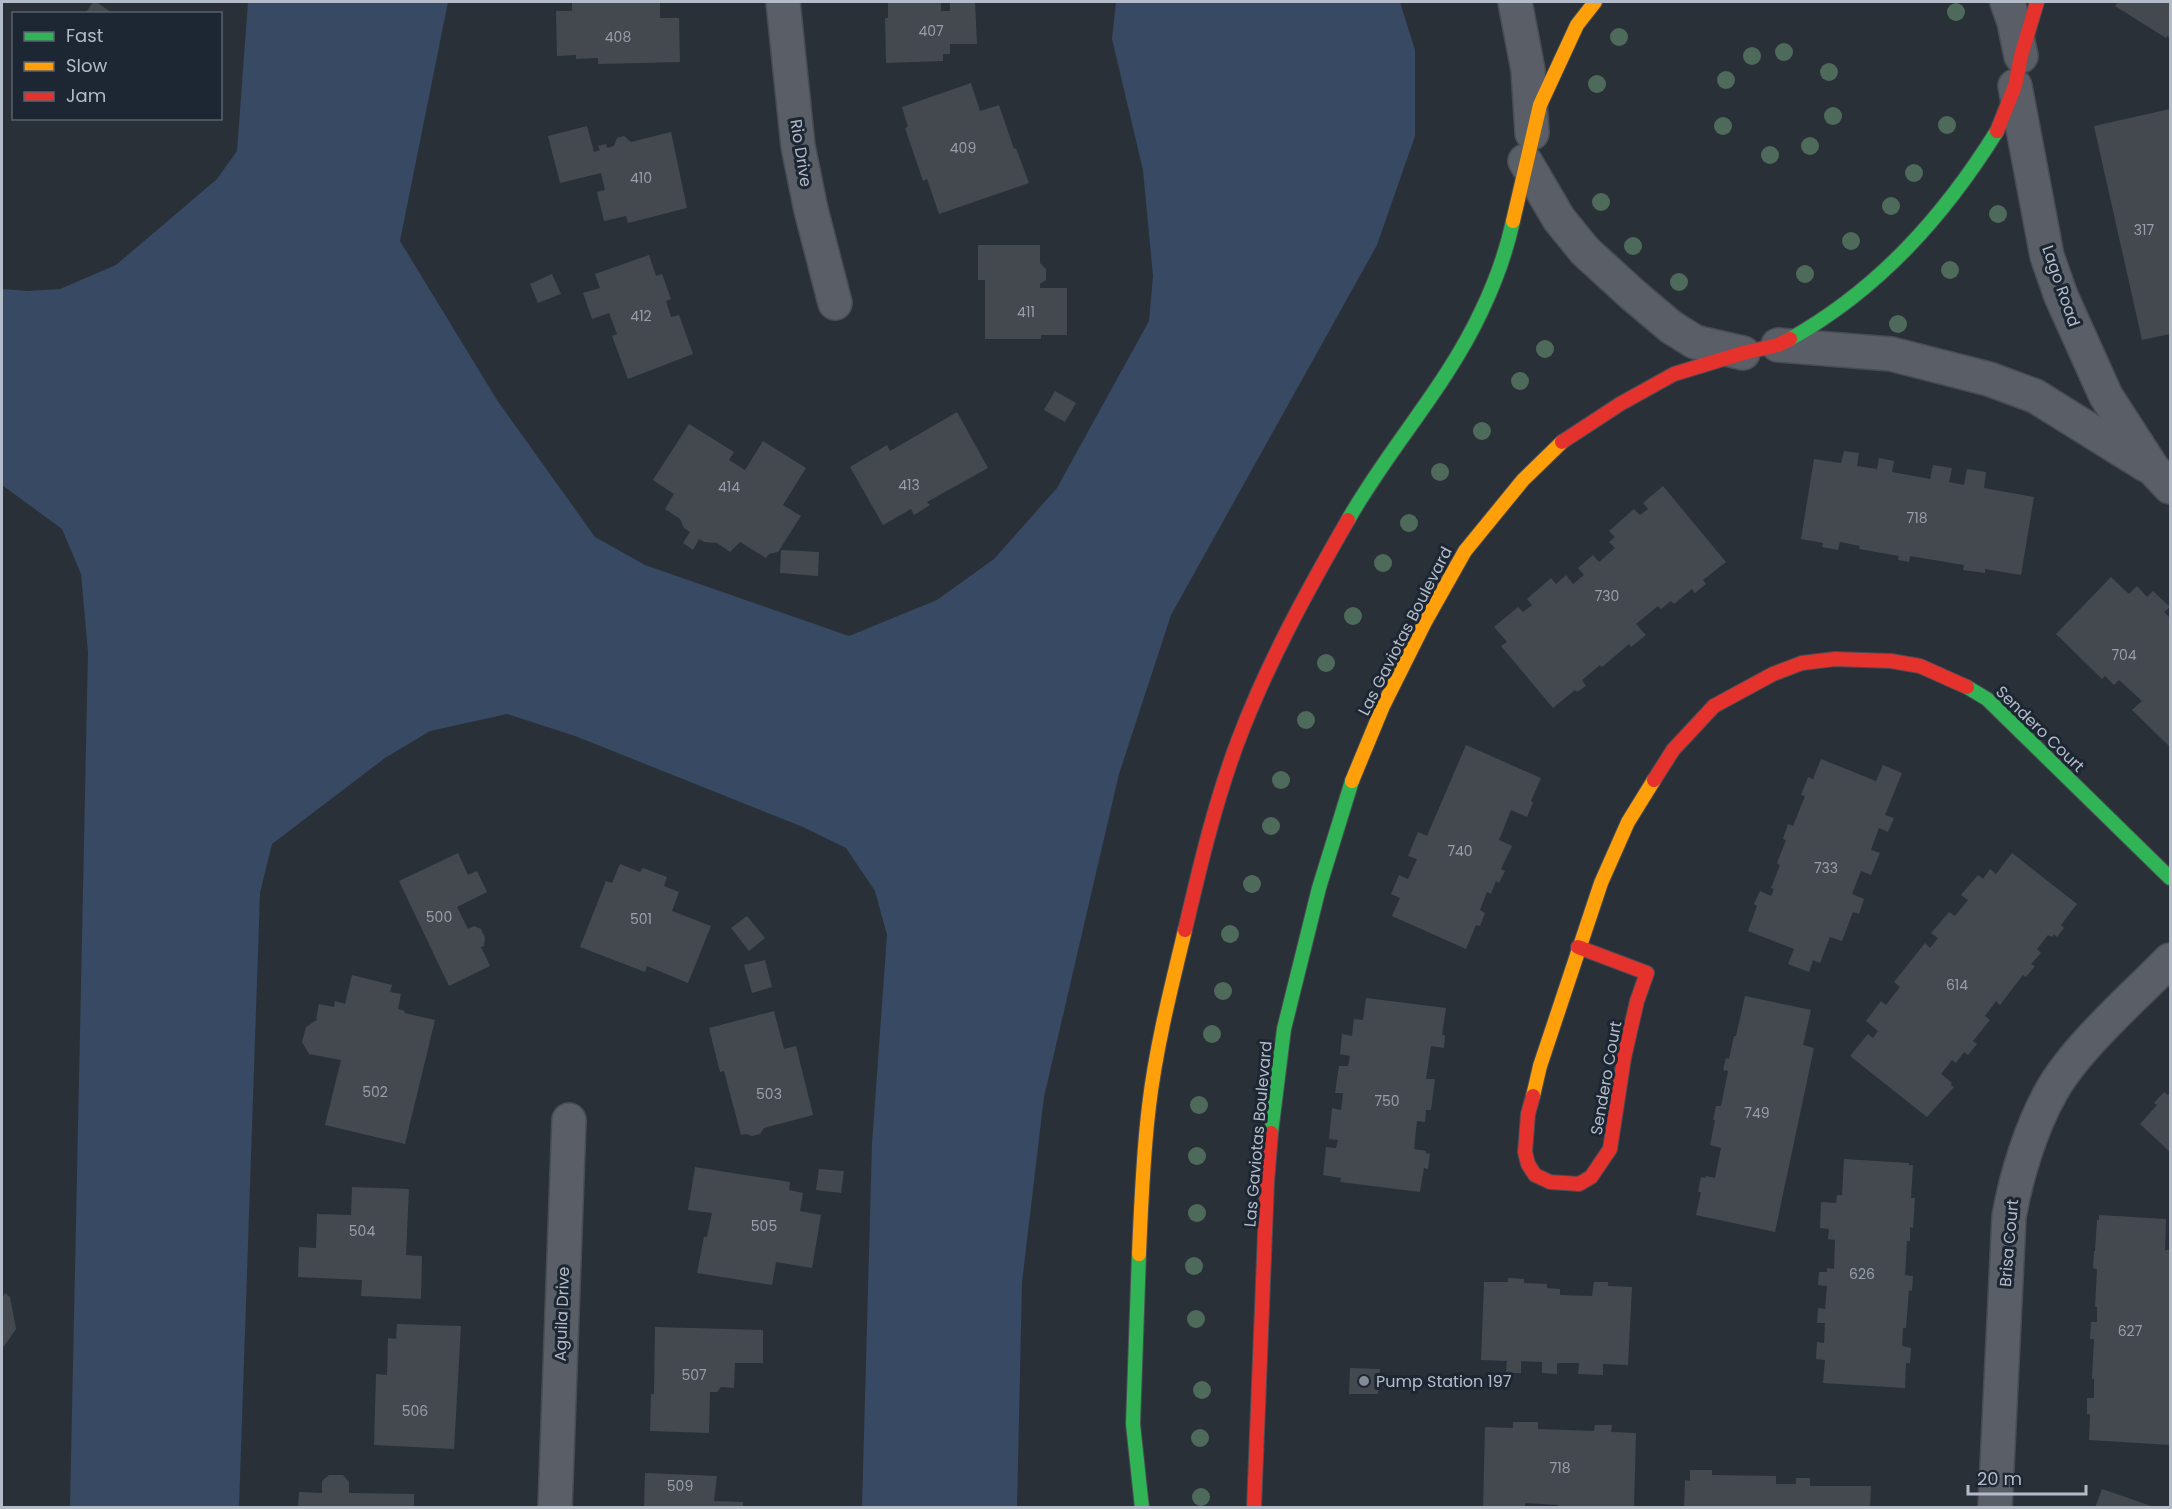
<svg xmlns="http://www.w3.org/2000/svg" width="2172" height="1509" viewBox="0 0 2172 1509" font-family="Poppins,sans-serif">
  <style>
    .water { fill: #384963 }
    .building { fill: #444950 }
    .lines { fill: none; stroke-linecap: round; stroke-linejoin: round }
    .street-casing { stroke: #484c53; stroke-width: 36 }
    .fast-casing { stroke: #484c53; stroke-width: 16 }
    .slow-casing { stroke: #484c53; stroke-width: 16 }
    .jam-casing { stroke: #484c53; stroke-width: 16 }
    .street { stroke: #5a5e66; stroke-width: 33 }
    .fast { stroke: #30b455; stroke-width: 14 }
    .slow { stroke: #ff9f0a; stroke-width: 14 }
    .jam { stroke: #e5322d; stroke-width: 14 }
    .tree { fill: #4e6a5a }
    .poi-dot { fill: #848b96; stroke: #1d2633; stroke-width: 2 }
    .labels { text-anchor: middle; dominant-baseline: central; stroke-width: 6; stroke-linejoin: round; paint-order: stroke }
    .number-label { font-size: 14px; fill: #989fab }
    .street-label { font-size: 16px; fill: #b4bcc9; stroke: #1d2633 }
    .poi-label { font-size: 16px; fill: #b4bcc9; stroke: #1d2633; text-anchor: start }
  </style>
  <rect width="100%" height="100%" fill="#2a3038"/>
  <polygon class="water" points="248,2 448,2 400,241 497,400 595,537 645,565 849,636 937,600 994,559 1057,488 1149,321 1153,276 1143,170 1112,39 1116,2 1400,2 1415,50 1415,136 1377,245 1171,615 1119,774 1044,1097 1022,1282 1017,1507 862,1507 872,1144 887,935 875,891 846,848 803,827 575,736 507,714 430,731 385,758 272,844 260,893 239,1507 70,1507 88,652 81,574 62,529 2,485 2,289 28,291 60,289 116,265 217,179 237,151"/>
  <g class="building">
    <polygon points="93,2 96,2 114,14 85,14"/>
    <polygon points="572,2 660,2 660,18 679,18 680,62 598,64 598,58 576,59 576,55 557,56 556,11 572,11"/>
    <polygon points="888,2 941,2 941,11 950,11 950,2 975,2 977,44 950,44 950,54 943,54 943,61 886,63 885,18 888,18"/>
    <polygon points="2118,2 2170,2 2170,38 2167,36 2166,38 2115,6"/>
    <polygon points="971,83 980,111 999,105 1014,149 1016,148 1029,183 939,214 927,179 923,181 905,128 908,127 902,107"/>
    <polygon points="2170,109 2170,334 2142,340 2094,126"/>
    <polygon points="587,126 594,152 600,150 598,146 606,144 607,148 614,146 617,138 624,136 631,142 671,132 687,208 628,223 626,216 604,221 597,192 605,190 601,173 560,183 548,136"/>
    <polygon points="978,245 1040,245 1040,263 1046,269 1046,280 1040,284 1040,288 1067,288 1067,335 1041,335 1041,339 985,339 985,280 978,280"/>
    <polygon points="649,255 656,276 662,274 671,299 666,301 671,317 679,315 693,354 628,379 612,336 617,334 609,313 592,319 583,293 600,288 595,274"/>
    <polygon points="552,274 561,294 538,303 530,284"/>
    <polygon points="1055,391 1076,403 1065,422 1044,410"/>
    <polygon points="957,412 988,468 927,502 930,505 914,515 911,509 883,525 850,467 887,445 890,451"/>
    <polygon points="689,424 734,452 729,460 745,470 763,441 806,468 783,505 801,516 778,552 769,554 766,558 740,542 730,552 717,543 704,542 699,539 693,550 683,543 690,532 684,528 680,519 665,509 674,494 653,480"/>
    <polygon points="1844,451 1859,453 1857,466 1877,469 1879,458 1894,461 1892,472 1930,479 1933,465 1952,468 1949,482 1964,485 1967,469 1986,472 1984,488 2034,497 2021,575 1985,569 1985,573 1963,570 1964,565 1910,556 1909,562 1898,560 1899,556 1859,549 1860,546 1840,542 1838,550 1822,547 1823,543 1801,539 1814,459 1841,463"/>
    <polygon points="1663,486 1726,562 1703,580 1706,584 1695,593 1692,589 1674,604 1671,601 1661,609 1658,606 1636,624 1646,635 1631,647 1629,644 1602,667 1600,665 1582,680 1586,686 1577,692 1575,690 1553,708 1501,646 1507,642 1494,627 1518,607 1523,612 1532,605 1527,599 1551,578 1556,584 1566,575 1573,584 1584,575 1578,568 1593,555 1599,562 1615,548 1609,542 1615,537 1609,531 1634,509 1640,515 1648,509 1643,503"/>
    <polygon points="781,550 819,552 818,576 780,573"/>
    <polygon points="2111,577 2129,594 2137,586 2147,597 2153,591 2170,607 2164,612 2170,618 2170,747 2132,710 2142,701 2119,680 2114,685 2105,676 2102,679 2056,634"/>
    <polygon points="1466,745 1541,778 1531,801 1533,803 1527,817 1511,810 1499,840 1512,846 1501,869 1505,871 1499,883 1496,881 1491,894 1487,892 1480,910 1485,913 1480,926 1476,925 1466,949 1392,916 1400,898 1391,894 1399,875 1408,879 1417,859 1408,856 1418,832 1427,836"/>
    <polygon points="1821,759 1876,781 1883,765 1902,773 1885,815 1894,818 1888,832 1879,828 1871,850 1880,853 1871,875 1861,871 1852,894 1864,899 1859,914 1853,912 1842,941 1830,937 1820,963 1813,960 1809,972 1788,964 1794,949 1748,931 1757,906 1754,904 1760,891 1771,896 1774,889 1771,888 1780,865 1777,863 1786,840 1783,839 1788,824 1793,826 1805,796 1801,795 1808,777 1813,779"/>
    <polygon points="458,853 468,875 477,871 487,892 457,907 468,929 474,926 481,929 485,938 484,946 481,947 490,966 449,986 399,881"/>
    <polygon points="2012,853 2077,904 2061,925 2064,928 2057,937 2054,934 2052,937 2048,935 2037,949 2041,953 2031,964 2035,966 2026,977 2023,975 2000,1005 1996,1001 1985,1016 1990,1020 1973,1041 1977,1044 1968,1055 1964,1052 1956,1063 1952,1060 1941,1074 1952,1083 1951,1085 1954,1087 1927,1117 1850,1056 1868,1034 1873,1038 1878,1031 1866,1021 1881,1001 1886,1005 1900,987 1894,982 1925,943 1930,948 1938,938 1931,933 1949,912 1955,916 1968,900 1961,895 1978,875 1983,879 1990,869 1996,874"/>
    <polygon points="620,864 640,872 643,868 667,877 664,886 679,892 672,911 711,926 688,983 647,966 645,972 580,947 606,881 612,883"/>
    <polygon points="747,916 765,938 749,951 731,928"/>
    <polygon points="765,960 772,987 752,993 744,965"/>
    <polygon points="352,975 392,985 390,992 401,994 398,1009 405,1011 404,1013 435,1020 405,1144 325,1125 341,1060 309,1054 302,1042 306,1027 318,1019 316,1019 319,1004 334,1007 335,1001 345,1004"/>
    <polygon points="1745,996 1811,1010 1803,1045 1814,1048 1775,1232 1696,1215 1701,1192 1698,1192 1701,1177 1705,1178 1706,1176 1715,1178 1721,1148 1710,1145 1715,1120 1713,1120 1716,1106 1721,1106 1728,1071 1723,1070 1726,1058 1729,1059 1734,1036 1736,1036"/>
    <polygon points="1366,998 1446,1008 1442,1035 1445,1035 1444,1048 1431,1046 1426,1079 1435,1079 1431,1110 1426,1110 1425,1122 1417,1121 1414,1149 1426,1151 1426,1153 1430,1154 1428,1169 1424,1168 1420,1192 1340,1182 1341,1178 1323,1175 1326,1147 1336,1148 1338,1140 1329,1139 1332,1108 1341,1110 1343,1093 1335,1093 1339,1066 1348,1066 1350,1056 1340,1054 1342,1034 1352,1036 1354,1019 1363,1020"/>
    <polygon points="774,1011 784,1049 796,1046 813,1115 764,1128 760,1134 752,1136 746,1134 741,1135 724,1071 720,1072 709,1028"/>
    <polygon points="2164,1092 2168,1095 2170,1092 2170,1152 2140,1124 2157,1105 2154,1103"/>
    <polygon points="1844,1159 1909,1163 1909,1165 1913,1165 1911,1198 1915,1198 1913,1228 1910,1227 1910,1241 1907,1241 1905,1275 1913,1276 1912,1291 1909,1290 1906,1328 1903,1328 1902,1346 1911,1348 1910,1363 1906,1363 1905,1388 1823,1383 1825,1360 1816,1359 1817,1342 1824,1343 1825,1323 1817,1323 1818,1308 1825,1309 1827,1286 1818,1285 1819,1272 1827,1272 1827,1268 1834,1269 1835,1240 1828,1239 1829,1229 1820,1228 1821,1202 1836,1203 1837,1195 1842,1195"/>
    <polygon points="695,1167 790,1182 789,1190 803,1193 800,1211 821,1215 812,1268 776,1262 772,1285 697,1273 704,1237 707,1237 712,1213 688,1210"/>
    <polygon points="819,1169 844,1171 841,1193 816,1190"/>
    <polygon points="352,1187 409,1189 406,1255 422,1256 421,1299 361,1296 362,1280 298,1277 299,1247 316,1248 317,1214 351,1215"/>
    <polygon points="2099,1215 2166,1219 2165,1250 2170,1250 2170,1445 2089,1440 2090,1414 2087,1414 2087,1398 2094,1398 2094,1379 2092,1379 2094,1339 2090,1339 2091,1322 2097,1322 2097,1307 2095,1307 2097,1269 2093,1268 2094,1251 2095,1251 2097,1220 2099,1220"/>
    <polygon points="1508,1278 1524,1279 1524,1283 1547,1284 1547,1288 1560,1289 1560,1295 1592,1296 1594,1282 1608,1282 1608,1286 1632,1287 1628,1365 1603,1364 1603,1375 1578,1374 1579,1363 1557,1363 1557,1374 1542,1373 1542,1362 1521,1361 1521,1373 1506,1373 1507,1361 1481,1360 1484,1282 1508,1282"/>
    <polygon points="5,1293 10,1297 16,1329 2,1349 2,1298"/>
    <polygon points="397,1324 461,1326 454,1449 374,1445 376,1374 387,1375 388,1338 396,1339"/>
    <polygon points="655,1327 763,1330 763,1363 735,1363 734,1388 721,1387 717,1392 710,1392 709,1433 650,1431 651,1394 654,1394"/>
    <polygon points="1350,1368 1380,1369 1378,1394 1349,1394"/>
    <polygon points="1513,1422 1538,1422 1538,1429 1594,1431 1595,1425 1612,1425 1611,1432 1636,1433 1634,1508 1558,1508 1558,1505 1525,1503 1525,1508 1483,1508 1485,1427 1513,1428"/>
    <polygon points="1690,1470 1712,1470 1712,1475 1776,1476 1776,1484 1796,1484 1796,1478 1810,1478 1810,1486 1871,1486 1870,1508 1684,1508 1685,1480 1690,1481"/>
    <polygon points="645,1473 717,1476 714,1501 743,1502 743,1508 644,1508"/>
    <polygon points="329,1475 343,1475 349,1482 349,1493 414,1494 414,1508 298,1508 299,1492 322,1493 322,1481"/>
    <polygon points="2102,1489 2154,1507 2154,1508 2095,1508"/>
  </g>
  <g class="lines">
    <defs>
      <g id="street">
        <polyline points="783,2 798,146 811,210 835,303"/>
        <polyline points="1515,2 1528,70 1532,133"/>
        <polyline points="2007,2 2014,22 2021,56"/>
        <polyline points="2015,86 2047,256 2061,296 2106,396 2153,469 2170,487"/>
        <polyline points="1525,161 1559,219 1585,251 1632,294 1671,327 1695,342 1743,353"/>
        <polyline points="1778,345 1891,354 1989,379 2035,396 2146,465"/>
        <polyline points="555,1508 569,1120"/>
        <path d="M 1995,1508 L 2009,1217 C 2016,1176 2031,1128 2051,1092 C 2077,1046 2133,998 2170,960"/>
      </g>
      <g id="fast">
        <path d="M 1790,339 C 1879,289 1944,216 1997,131"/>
        <path d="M 1348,520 C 1388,449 1446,387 1481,312 C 1495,283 1506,253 1513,221"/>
        <polyline points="1967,687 1987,699 2170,878"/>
        <polyline points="1271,1133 1284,1029 1319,888 1352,781"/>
        <polyline points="1139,1254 1133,1424 1142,1508"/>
      </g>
      <g id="slow">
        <polyline points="1513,221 1540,105 1577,25 1595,2"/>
        <polyline points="1352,781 1383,706 1425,622 1465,551 1523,480 1562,442"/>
        <polyline points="1533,1096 1540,1066 1601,883 1628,822 1654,780"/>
        <path d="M 1139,1254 C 1141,1205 1143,1155 1149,1106 C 1156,1047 1171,988 1185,930"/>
      </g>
      <g id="jam">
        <polyline points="1997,131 2015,86 2021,56 2037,2"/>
        <polyline points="1562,442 1620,404 1674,374 1743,353 1778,345 1790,339"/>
        <polyline points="1654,780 1673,750 1714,706 1773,674 1802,663 1835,659 1891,661 1920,666 1967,687"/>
        <path d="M 1185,930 C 1200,866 1215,802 1238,741 C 1267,664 1307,591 1348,520"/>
        <polyline points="1533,1096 1528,1114 1525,1152 1528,1164 1535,1175 1550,1182 1579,1184 1591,1177 1610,1149 1624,1058 1637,1001 1647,973 1578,947"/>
        <polyline points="1254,1508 1267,1182 1271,1133"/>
      </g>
    </defs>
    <use href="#street" class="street-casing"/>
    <use href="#fast" class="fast-casing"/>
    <use href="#slow" class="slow-casing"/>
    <use href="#jam" class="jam-casing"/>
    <use href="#street" class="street"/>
    <use href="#fast" class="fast"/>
    <use href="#slow" class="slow"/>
    <use href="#jam" class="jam"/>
  </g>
  <g class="tree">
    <circle cx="1956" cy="12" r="9"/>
    <circle cx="1619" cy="37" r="9"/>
    <circle cx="1784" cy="52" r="9"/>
    <circle cx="1752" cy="56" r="9"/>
    <circle cx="1829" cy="72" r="9"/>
    <circle cx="1726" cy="80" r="9"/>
    <circle cx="1597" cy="84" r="9"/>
    <circle cx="1833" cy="116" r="9"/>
    <circle cx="1947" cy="125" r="9"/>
    <circle cx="1723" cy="126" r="9"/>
    <circle cx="1810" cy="146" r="9"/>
    <circle cx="1770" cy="155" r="9"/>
    <circle cx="1914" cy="173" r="9"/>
    <circle cx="1601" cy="202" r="9"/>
    <circle cx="1891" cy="206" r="9"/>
    <circle cx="1998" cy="214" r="9"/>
    <circle cx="1851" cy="241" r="9"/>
    <circle cx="1633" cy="246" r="9"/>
    <circle cx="1950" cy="270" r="9"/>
    <circle cx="1805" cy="274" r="9"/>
    <circle cx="1679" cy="282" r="9"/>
    <circle cx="1898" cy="324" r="9"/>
    <circle cx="1545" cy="349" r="9"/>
    <circle cx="1520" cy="381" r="9"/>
    <circle cx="1482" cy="431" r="9"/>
    <circle cx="1440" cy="472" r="9"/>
    <circle cx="1409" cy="523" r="9"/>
    <circle cx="1383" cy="563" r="9"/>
    <circle cx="1353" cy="616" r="9"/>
    <circle cx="1326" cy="663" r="9"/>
    <circle cx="1306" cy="720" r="9"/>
    <circle cx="1281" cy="780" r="9"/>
    <circle cx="1271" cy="826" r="9"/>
    <circle cx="1252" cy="884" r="9"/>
    <circle cx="1230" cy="934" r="9"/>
    <circle cx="1223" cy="991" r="9"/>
    <circle cx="1212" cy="1034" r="9"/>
    <circle cx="1199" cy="1105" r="9"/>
    <circle cx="1197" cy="1156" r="9"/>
    <circle cx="1197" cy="1213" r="9"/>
    <circle cx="1194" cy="1266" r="9"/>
    <circle cx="1196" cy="1319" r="9"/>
    <circle cx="1202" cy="1390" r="9"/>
    <circle cx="1200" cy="1438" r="9"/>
    <circle cx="1201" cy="1497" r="9"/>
  </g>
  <circle class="poi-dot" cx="1364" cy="1381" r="6"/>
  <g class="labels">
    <g class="number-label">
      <text x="931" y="31">407</text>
      <text x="618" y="37">408</text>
      <text x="963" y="148">409</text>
      <text x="641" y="178">410</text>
      <text x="2144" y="230">317</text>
      <text x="1026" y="312">411</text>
      <text x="641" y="316">412</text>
      <text x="909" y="485">413</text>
      <text x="729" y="487">414</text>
      <text x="1917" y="518">718</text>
      <text x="1607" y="596">730</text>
      <text x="2124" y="655">704</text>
      <text x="1460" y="851">740</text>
      <text x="1826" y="868">733</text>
      <text x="439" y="917">500</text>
      <text x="641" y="919">501</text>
      <text x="1957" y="985">614</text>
      <text x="375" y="1092">502</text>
      <text x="769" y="1094">503</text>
      <text x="1387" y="1101">750</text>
      <text x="1757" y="1113">749</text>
      <text x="764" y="1226">505</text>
      <text x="362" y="1231">504</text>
      <text x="1862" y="1274">626</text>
      <text x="2130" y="1331">627</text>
      <text x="694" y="1375">507</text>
      <text x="415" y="1411">506</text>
      <text x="1560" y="1468">718</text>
      <text x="680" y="1486">509</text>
    </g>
    <g class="street-label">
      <text transform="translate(801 153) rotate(81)">Rio Drive</text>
      <text transform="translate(2061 286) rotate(71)">Lago Road</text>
      <text transform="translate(1405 631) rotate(-63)">Las Gaviotas Boulevard</text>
      <text transform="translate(2040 729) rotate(44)">Sendero Court</text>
      <text transform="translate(1606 1078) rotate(-80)">Sendero Court</text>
      <text transform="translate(1258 1134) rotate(-85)">Las Gaviotas Boulevard</text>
      <text transform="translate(2009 1243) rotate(-85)">Brisa Court</text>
      <text transform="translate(562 1314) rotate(-88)">Aguila Drive</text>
    </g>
    <g class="poi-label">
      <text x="1376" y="1381">Pump Station 197</text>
    </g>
  </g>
  <rect width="2172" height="1509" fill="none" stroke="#b4bcc9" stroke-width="6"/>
  <rect x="12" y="12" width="210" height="108" fill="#1d2633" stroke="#59626f" stroke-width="1.5"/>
  <rect x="24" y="32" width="30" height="9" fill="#30b455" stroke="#59626f" stroke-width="1.5"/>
  <text x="66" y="42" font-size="18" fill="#b4bcc9">Fast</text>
  <rect x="24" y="62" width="30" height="9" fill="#ff9f0a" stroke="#59626f" stroke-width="1.5"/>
  <text x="66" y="72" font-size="18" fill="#b4bcc9">Slow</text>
  <rect x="24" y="92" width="30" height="9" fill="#e5322d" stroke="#59626f" stroke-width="1.5"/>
  <text x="66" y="102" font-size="18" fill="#b4bcc9">Jam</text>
  <path d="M1968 1485v9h118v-9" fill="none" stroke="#b4bcc9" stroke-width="3"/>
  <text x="1977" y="1485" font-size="18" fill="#b4bcc9" stroke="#1d2633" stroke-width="4.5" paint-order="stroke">20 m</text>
</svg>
